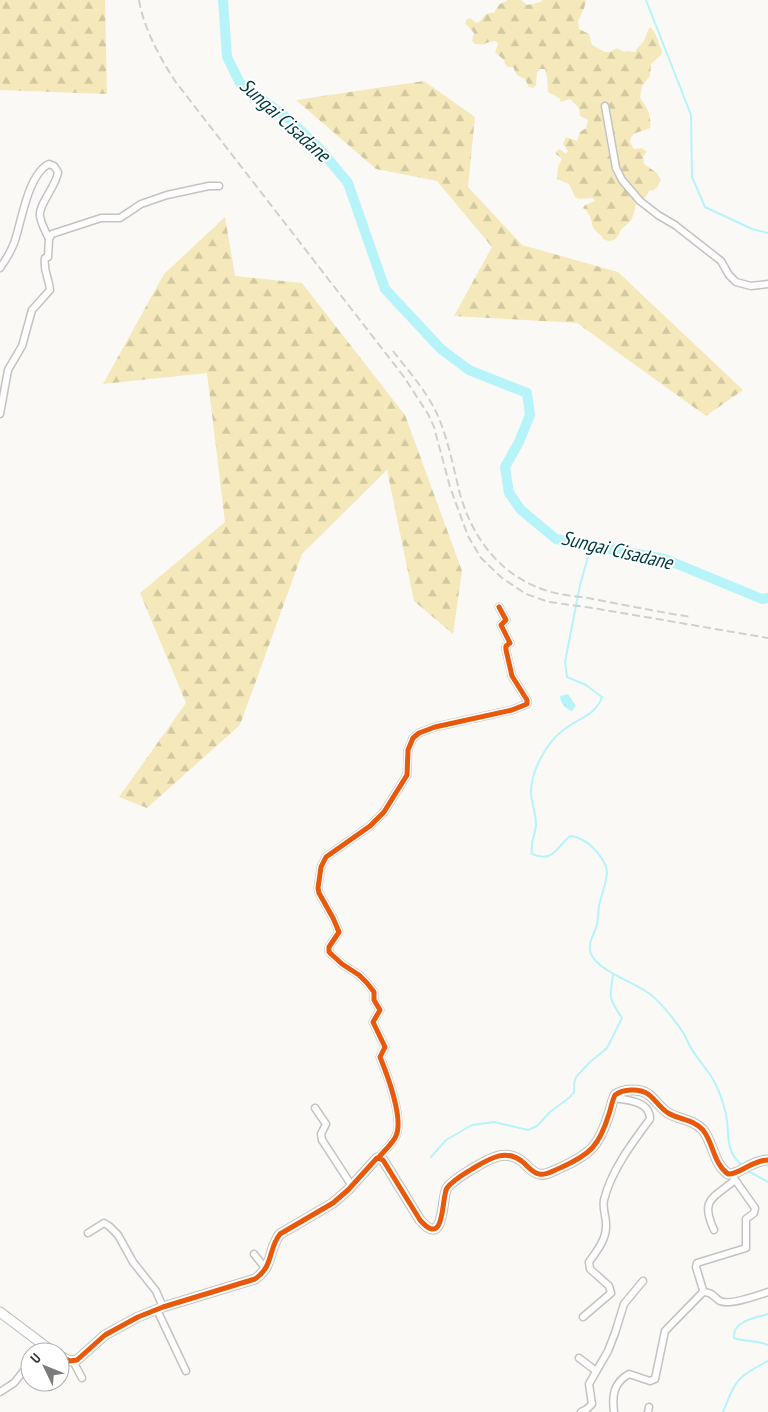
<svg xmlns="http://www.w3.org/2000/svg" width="768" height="1412" viewBox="0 0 768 1412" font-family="'PT Sans Narrow',sans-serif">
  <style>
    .forest { fill: url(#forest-firs) }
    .water { fill: url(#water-ripples) }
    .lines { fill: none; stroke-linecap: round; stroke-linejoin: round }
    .stream { stroke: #b7f4fa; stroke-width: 2 }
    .river { stroke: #b7f4fa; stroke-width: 10 }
    .street-casing { stroke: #c3c3c1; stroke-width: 9 }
    .secondary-casing { stroke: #c3c3c1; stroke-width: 11 }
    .street { stroke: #fefefe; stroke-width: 6 }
    .secondary { stroke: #fefefe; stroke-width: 9 }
    .rail { stroke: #d0d0cf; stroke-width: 2; stroke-dasharray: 8 4; stroke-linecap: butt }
    .cycleway-casing { stroke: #fff; stroke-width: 8 }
    .cycleway { stroke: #e8590c; stroke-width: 5 }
    .labels { text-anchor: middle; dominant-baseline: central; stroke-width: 4; stroke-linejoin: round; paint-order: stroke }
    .water-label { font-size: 20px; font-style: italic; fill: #003a3f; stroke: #fff }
  </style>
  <defs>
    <pattern id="forest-firs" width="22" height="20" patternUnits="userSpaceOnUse" patternTransform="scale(1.25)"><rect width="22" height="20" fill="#f5e9bb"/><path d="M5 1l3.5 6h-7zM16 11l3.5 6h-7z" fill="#d3c9a1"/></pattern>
    <pattern id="water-ripples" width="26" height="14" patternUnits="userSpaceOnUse" patternTransform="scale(1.25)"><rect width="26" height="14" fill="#b7f4fa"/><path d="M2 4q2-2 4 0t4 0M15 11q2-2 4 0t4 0" fill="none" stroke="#9ed2d7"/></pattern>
  </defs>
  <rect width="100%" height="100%" fill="#faf9f6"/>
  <g class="forest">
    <polygon points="0,0 105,0 107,94 0,90"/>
    <path d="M 508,0 L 521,0 L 527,5 L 541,2 L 542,0 L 586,0 L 584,9 L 578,21 L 579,29 L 589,34 L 592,45 L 605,52 L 610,52 L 617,48 L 624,52 L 627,51 L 635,52 C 637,48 640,46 643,42 C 646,38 647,31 650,27 C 657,32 658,44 662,51 L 661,55 L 651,64 L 650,76 L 642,86 L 640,98 C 647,107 652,117 650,128 C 641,133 632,130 630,142 L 634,149 L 642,148 L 647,152 L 643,156 L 644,164 L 657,173 L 661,180 L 657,188 L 649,191 L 645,198 L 636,202 C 635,208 634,217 630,221 C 627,225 624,226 621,230 C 617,238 614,244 603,239 C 601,234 598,234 595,230 C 589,223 595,218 583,208 L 585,205 L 595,201 L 593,198 L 579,199 L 575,197 L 569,184 L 557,179 L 558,166 L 562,159 L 556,154 L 557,150 L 560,149 L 566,154 L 568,151 L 563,144 L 566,137 L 577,141 L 580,132 L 586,128 L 588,120 L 580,116 L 579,108 L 570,99 L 561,102 L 559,98 L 548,92 L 547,77 L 545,69 L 540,69 L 537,72 L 536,85 L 533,88 L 529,87 L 525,79 L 517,75 L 513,67 L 508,67 L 505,64 L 504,60 L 495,52 L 498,44 L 496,41 C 486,41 487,46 475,44 L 472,41 L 474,33 L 465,23 L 467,19 L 470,18 L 476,23 L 479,22 C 484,18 485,11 494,13 C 501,2 495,7 508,0 Z"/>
    <polygon points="424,81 475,117 468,187 522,245 618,272 743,390 706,416 577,323 454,316 492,247 437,181 376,169 296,100"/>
    <polygon points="225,217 235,276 302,283 405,415 462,571 453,634 414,601 387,470 302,554 240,725 147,808 119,797 186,703 140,593 225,522 207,373 103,384 164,274"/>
  </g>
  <path class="water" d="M 568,694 L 576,706 L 572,711 C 566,710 560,702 560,696 Z"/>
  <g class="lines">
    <g class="stream">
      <polyline points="646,0 691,115 692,177 705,207 752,229 768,233"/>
      <path d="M 591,546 L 580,585 L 565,662 L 567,677 L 586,685 L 602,697 C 595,717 577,718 562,731 C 546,744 530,772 531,794 C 532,804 536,814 536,825 C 535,835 530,844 532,854 C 553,863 556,848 570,836 C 577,836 588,842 593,848 C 616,871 605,879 599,906 C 598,912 598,919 597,925 C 594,934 587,944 591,954 C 599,972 635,982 650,994 C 662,1004 676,1021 684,1034 C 687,1039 688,1044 691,1048 C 697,1058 704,1066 711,1076 C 717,1085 723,1102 726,1114 C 730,1135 724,1151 743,1166"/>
      <path d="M 431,1157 L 446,1140 L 472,1125 L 494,1122 L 528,1130 L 537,1126 L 550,1112 L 570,1097 L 574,1092 L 574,1084 L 576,1077 L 590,1062 L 607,1048 L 622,1018 C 609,998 609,1000 613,975"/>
      <polyline points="748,1171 768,1182"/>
      <path d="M 768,1314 C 755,1318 732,1321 734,1338 C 746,1342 757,1340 768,1345"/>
      <path d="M 723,1412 C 736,1380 736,1377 768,1361"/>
    </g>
    <polyline class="river" points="223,0 227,57 240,83 290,120 320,149 348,183 385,289 441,349 469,370 527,393 530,415 519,442 505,467 509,493 521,510 556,539 665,559 762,599 768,598"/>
    <defs>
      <g id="street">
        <polyline points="605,106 616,168 622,180 640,201 658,215 675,225 721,261 729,275 736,282 751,286 768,284"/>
        <path d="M 0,268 C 7,258 13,249 16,237 C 22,218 29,173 49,164 L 54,166 L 58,172 C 57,185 38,205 40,216 C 41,224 46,232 49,239"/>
        <path d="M 0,414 L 8,370 L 22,346 L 32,310 L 50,290 C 49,277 43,272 45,258 L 48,257 L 49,239 L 52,234 L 101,218 L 120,218 L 141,204 L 167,195 L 209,186 L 219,186"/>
        <polyline points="315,1108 326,1124 321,1134 322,1140 352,1186"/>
        <path d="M 379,1157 C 384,1151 393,1143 396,1136 C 404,1119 387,1074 380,1057 L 385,1047 L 373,1022 L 380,1010 L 374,1000 L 374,992 L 367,983 L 359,975 L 342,964 L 329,952 L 329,947 L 339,932 L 333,918 L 319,893 L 318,888 L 321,867 L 326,857 L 370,826 L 384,812 L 407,775 L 408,750 L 413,738 L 419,733 L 435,727 L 512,710 L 527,704 L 527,700 L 512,676 L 506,650 L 506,646 L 510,643 L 501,625 L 506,620 L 499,607"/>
        <path d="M 714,1230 C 700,1199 712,1199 735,1180"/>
        <polyline points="88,1233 104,1223 109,1226 118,1235 133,1262 156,1291 163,1307"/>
        <polyline points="254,1254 266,1269"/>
        <path d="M 703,1292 C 714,1293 712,1296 720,1301 C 729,1306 759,1295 768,1292"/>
        <polyline points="157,1310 186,1371"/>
        <path d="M 583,1317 L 611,1293 L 609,1286 L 590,1269 L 589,1262 C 596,1252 606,1240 606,1227 C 607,1218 602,1209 604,1200 C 611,1171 632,1143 650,1119 C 650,1101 627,1100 613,1098"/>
        <polyline points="37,1352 42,1344"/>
        <polyline points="579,1358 596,1371"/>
        <polyline points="73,1361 82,1378"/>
        <polyline points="0,1392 14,1383 30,1363"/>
        <polyline points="581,1412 587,1409 592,1404 589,1384 608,1351 615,1333 624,1304 643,1281"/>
        <path d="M 614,1412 C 612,1396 613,1383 629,1374 L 650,1381 L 655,1379 L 665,1331 L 702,1293 L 703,1290 L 696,1267 L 697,1263 L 746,1248 L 746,1219 L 754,1213 L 755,1208 L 731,1174"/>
        <polyline points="648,1412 649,1407"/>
      </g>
      <g id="secondary">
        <polyline points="0,1312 53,1352"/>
        <path d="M 60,1356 L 70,1361 L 77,1360 L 105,1335 L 138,1317 L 163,1307 L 255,1279 C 274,1266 268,1249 280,1234 L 333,1203 L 348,1190 L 377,1158 L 383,1160 L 420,1220 C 446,1250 441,1197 447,1188 C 453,1180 464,1174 472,1169 C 489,1159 506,1147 524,1163 C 528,1167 533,1173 539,1174 C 546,1176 554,1170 560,1168 C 591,1154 599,1146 609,1114 C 611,1108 612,1101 615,1095 C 623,1089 639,1088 648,1094 C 656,1100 660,1108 668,1113 C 680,1120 693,1119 703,1130 C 714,1144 713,1163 728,1174 C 739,1175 752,1160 768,1160"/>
      </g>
    </defs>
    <use href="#street" class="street-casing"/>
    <use href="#secondary" class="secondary-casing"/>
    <use href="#street" class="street"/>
    <use href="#secondary" class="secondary"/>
    <g class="rail">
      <path d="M 139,0 C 144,29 159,56 175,81 L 404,377 L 428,414 L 434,427 L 450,487 L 468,536 L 481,558 L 502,578 L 526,594 L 549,602 L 593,608 L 768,638"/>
      <path d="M 393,351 C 410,373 430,395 440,421 C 449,444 454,470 460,494 C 473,540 502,577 548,591 C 563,596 579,596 593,599 C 626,605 658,612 691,617"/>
    </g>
    <defs>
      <g id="cycleway">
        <path d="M 379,1157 C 384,1151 393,1143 396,1136 C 404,1119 387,1074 380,1057 L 385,1047 L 373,1022 L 380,1010 L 374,1000 L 374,992 L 367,983 L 359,975 L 342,964 L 329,952 L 329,947 L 339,932 L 333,918 L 319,893 L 318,888 L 321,867 L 326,857 L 370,826 L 384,812 L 407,775 L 408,750 L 413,738 L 419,733 L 435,727 L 512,710 L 527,704 L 527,700 L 512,676 L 506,650 L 506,646 L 510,643 L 501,625 L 506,620 L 499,607"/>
        <path d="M 60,1356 L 70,1361 L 77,1360 L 105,1335 L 138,1317 L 163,1307 L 255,1279 C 274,1266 268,1249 280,1234 L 333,1203 L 348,1190 L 377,1158 L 383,1160 L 420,1220 C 446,1250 441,1197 447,1188 C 453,1180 464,1174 472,1169 C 489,1159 506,1147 524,1163 C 528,1167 533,1173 539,1174 C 546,1176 554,1170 560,1168 C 591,1154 599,1146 609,1114 C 611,1108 612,1101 615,1095 C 623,1089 639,1088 648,1094 C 656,1100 660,1108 668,1113 C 680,1120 693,1119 703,1130 C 714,1144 713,1163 728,1174 C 739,1175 752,1160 768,1160"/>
      </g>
    </defs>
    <use href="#cycleway" class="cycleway-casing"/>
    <use href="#cycleway" class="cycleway"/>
  </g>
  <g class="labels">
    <g class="water-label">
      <text transform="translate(285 120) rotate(42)">Sungai Cisadane</text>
      <text transform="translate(617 550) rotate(13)">Sungai Cisadane</text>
    </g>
  </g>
  <g transform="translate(45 1367) rotate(313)"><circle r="24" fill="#ffffff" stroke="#b0b0af"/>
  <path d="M0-4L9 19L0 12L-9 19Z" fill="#7d7c7a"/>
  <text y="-8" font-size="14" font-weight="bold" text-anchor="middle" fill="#393937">U</text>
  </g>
</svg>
